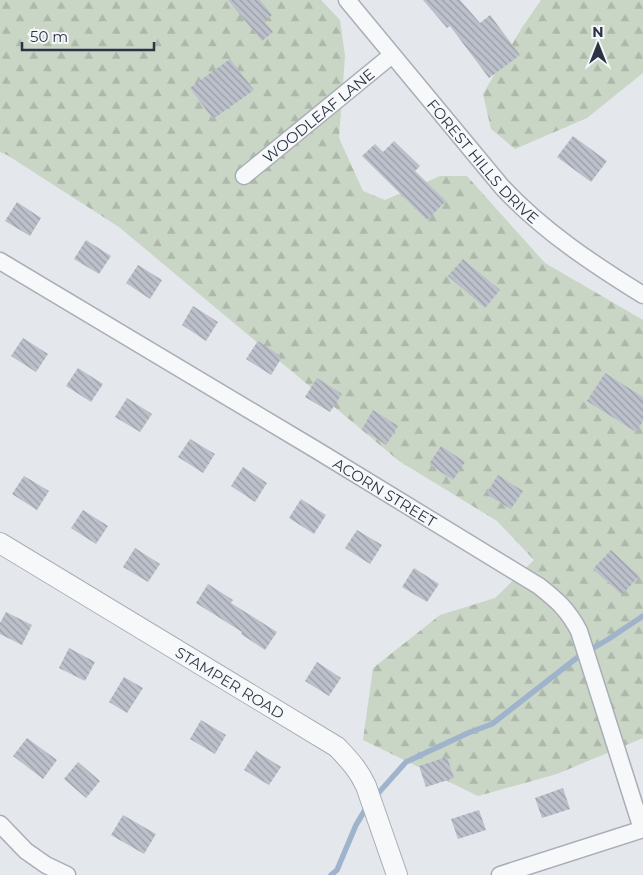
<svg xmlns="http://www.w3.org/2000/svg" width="643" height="875" viewBox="0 0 643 875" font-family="Montserrat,sans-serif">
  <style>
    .forest { fill: url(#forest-firs) }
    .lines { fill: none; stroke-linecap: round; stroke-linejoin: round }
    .stream { stroke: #9fb4cc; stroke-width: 5.5 }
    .building { fill: url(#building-back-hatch) }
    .minor-casing { stroke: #a9aeb7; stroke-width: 19 }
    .tertiary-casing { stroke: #a9aeb7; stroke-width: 22 }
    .minor { stroke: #f7f8fa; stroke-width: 16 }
    .tertiary { stroke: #f7f8fa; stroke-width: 20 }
    .labels { text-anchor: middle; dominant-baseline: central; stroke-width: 4.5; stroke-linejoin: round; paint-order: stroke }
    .street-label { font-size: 15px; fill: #2b3445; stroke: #f4f6f9 }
  </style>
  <defs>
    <pattern id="forest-firs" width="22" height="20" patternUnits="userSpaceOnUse" patternTransform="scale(1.25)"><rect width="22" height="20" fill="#c9d6c5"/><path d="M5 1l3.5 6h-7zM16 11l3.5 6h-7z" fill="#adb8ab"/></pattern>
    <pattern id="building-back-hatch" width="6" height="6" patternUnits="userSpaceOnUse" patternTransform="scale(1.25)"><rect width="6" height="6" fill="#bbc0ca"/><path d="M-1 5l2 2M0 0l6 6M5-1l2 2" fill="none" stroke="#989da6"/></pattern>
  </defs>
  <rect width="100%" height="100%" fill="#e4e7ec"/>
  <g class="forest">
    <polygon points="0,0 321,0 340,20 345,56 339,138 363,191 385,200 440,176 467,176 545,263 643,320 643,738 557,774 478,796 363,740 373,668 440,615 495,598 534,560 497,521 399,461 119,227 7,155 0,152"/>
    <polygon points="541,0 643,0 643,73 587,118 515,149 491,129 483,94 521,29"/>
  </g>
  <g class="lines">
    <g class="stream">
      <polyline points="374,798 406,762 468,733 492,724 578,657 607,640 643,616"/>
      <polyline points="331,875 337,870 356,825 368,805"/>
    </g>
  </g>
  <g class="building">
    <polygon points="228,0 260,0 272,15 264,21 273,32 262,41"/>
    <polygon points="423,0 460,0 480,23 490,15 520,55 489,78 450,26 447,28"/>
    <polygon points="230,59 254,90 213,119 190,88"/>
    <polygon points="573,136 607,161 591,182 557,157"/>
    <polygon points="394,141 420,166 415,171 446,201 427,220 362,156 375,144 383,152"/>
    <polygon points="17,202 41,218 30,236 5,221"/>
    <polygon points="86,240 111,256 99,274 74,259"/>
    <polygon points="463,259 500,290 485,308 448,276"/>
    <polygon points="138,265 162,280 150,299 126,283"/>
    <polygon points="193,306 218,322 206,341 182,325"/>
    <polygon points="23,338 48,354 36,372 11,356"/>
    <polygon points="258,341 282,357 271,375 246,359"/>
    <polygon points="78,368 103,384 91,402 66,386"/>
    <polygon points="605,373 643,397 643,421 636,432 587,401"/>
    <polygon points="317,378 342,394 330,412 305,397"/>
    <polygon points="127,398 152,414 140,432 115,417"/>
    <polygon points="373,410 398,426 386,445 362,429"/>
    <polygon points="190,439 215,454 203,473 178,457"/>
    <polygon points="441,446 465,462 453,480 429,464"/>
    <polygon points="243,467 267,483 255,502 231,486"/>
    <polygon points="498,475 523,491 511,509 486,494"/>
    <polygon points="24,476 49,491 37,510 12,494"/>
    <polygon points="301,499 326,515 314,534 289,518"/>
    <polygon points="83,510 108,526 96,544 71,528"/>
    <polygon points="357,530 382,545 370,564 345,548"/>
    <polygon points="135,548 160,564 148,582 123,567"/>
    <polygon points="611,550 639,576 622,595 593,569"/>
    <polygon points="414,568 439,584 427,602 402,587"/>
    <polygon points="208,584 233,600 231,603 277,632 265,650 241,634 242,632 196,603"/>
    <polygon points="6,612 32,625 22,645 0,634 0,623"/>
    <polygon points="69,648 95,662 85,681 59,668"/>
    <polygon points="317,662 341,678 329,696 305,681"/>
    <polygon points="124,677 143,688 127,713 109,702"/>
    <polygon points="201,720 226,735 215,754 190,739"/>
    <polygon points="27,738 57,760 43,779 13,756"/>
    <polygon points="256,751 281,767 269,785 244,770"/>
    <polygon points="447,757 454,778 426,787 419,766"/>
    <polygon points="78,762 100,781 86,798 64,779"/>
    <polygon points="563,788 570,809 542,818 535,798"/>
    <polygon points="479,810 486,830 458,839 451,819"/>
    <polygon points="123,815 156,834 144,854 111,835"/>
  </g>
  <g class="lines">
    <defs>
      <g id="minor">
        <path id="s1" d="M 347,0 L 502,187 C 543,231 593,264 643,295"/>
        <path id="s2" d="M 244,176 L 392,55"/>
        <path id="s3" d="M 0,261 L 318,451 L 539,586 C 558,601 568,610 579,631 L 642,829"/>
        <polyline points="0,824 26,851 46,865 67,875"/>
        <polyline points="500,875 643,829"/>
      </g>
      <g id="tertiary">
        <path id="s4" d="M 0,543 L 337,747 C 350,761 358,769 366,786 L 397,875"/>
      </g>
    </defs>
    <use href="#minor" class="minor-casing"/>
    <use href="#tertiary" class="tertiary-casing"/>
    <use href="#minor" class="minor"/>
    <use href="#tertiary" class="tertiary"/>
  </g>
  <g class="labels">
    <g class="street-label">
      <text stroke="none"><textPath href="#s2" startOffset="96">WOODLEAF LANE</textPath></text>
      <text stroke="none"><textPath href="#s1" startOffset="211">FOREST HILLS DRIVE</textPath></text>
      <text stroke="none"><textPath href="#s3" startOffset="449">ACORN STREET</textPath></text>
      <text stroke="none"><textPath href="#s4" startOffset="269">STAMPER ROAD</textPath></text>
    </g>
  </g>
  <g transform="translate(598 45)" stroke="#f4f6f9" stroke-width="4" paint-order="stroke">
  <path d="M0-4L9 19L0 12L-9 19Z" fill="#2b3445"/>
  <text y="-8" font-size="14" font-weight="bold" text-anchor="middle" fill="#2b3445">N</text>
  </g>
  <path d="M22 42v8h132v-8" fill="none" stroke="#2b3445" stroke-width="2.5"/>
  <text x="30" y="42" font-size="15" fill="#2b3445" stroke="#f4f6f9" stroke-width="4" paint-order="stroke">50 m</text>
</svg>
